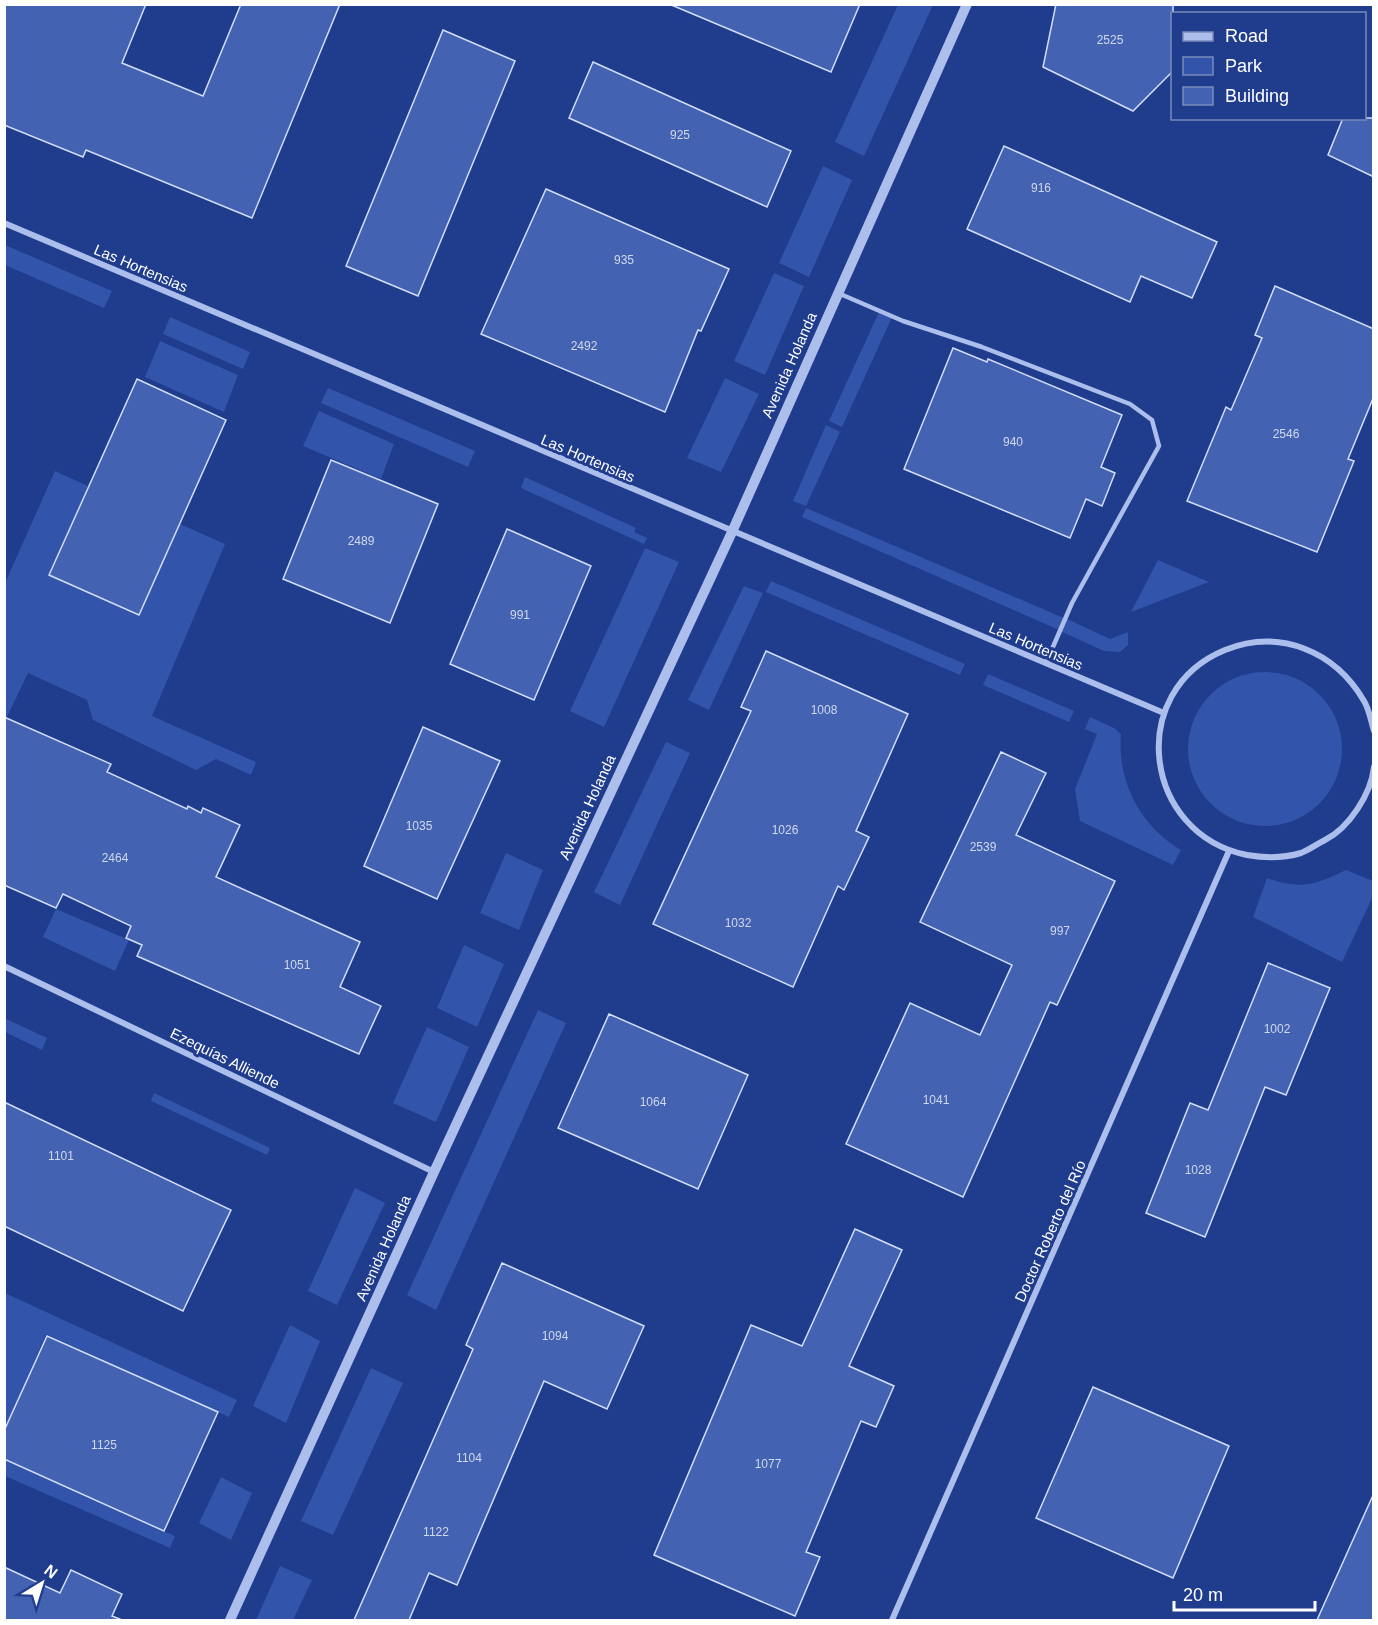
<svg xmlns="http://www.w3.org/2000/svg" width="1378" height="1625" viewBox="0 0 1378 1625" font-family="Arial,sans-serif">
  <style>
    .green { fill: #3254aa }
    .building { fill: #4362b2; stroke: #d2ddf9; stroke-width: 1.5 }
    .lines { fill: none; stroke-linecap: round; stroke-linejoin: round }
    .service { stroke: #acbeec; stroke-width: 4.5 }
    .minor { stroke: #acbeec; stroke-width: 6 }
    .tertiary { stroke: #acbeec; stroke-width: 10 }
    .labels { text-anchor: middle; dominant-baseline: central; stroke-width: 6; stroke-linejoin: round; paint-order: stroke }
    .number-label { font-size: 12px; fill: #d0d8ec }
    .street-label { font-size: 15px; fill: #fff; stroke: #1f3c8d }
  </style>
  <rect width="100%" height="100%" fill="#1f3c8d"/>
  <g class="green">
    <polygon points="898,5 933,5 864,156 835,142"/>
    <polygon points="823,166 852,180 809,277 779,263"/>
    <polygon points="5,245 112,291 104,308 5,265"/>
    <polygon points="774,273 804,286 765,375 734,361"/>
    <polygon points="879,312 892,317 842,427 829,421"/>
    <polygon points="170,317 250,352 243,369 163,334"/>
    <polygon points="160,341 238,375 224,412 145,377"/>
    <polygon points="725,378 759,394 721,472 687,458"/>
    <polygon points="328,388 475,451 468,467 321,403"/>
    <polygon points="319,411 394,444 381,479 303,446"/>
    <polygon points="826,425 840,432 806,506 793,501"/>
    <polygon points="55,471 88,486 49,575 139,615 180,524 225,544 152,716 256,762 251,775 216,759 196,770 93,720 87,700 28,673 5,721 5,583"/>
    <polygon points="525,477 636,528 634,532 647,538 644,544 521,488"/>
    <polygon points="806,508 1064,618 1059,630 802,517"/>
    <polygon points="645,548 679,562 604,727 570,711"/>
    <polygon points="1158,560 1209,582 1131,612"/>
    <polygon points="771,581 965,664 960,675 766,592"/>
    <polygon points="744,586 763,593 709,710 688,700"/>
    <polygon points="1065,618 1110,639 1128,632 1128,645 1120,652 1104,651 1060,631"/>
    <circle cx="1265" cy="749" r="77"/>
    <polygon points="988,674 1074,711 1069,722 983,685"/>
    <path d="M 1090,717 L 1114,728 L 1121,734 C 1117,781 1140,826 1181,850 L 1173,865 L 1080,821 L 1075,789 L 1097,734 L 1085,729 Z"/>
    <polygon points="666,742 690,753 620,905 594,892"/>
    <polygon points="506,853 543,870 519,930 480,913"/>
    <path d="M 1346,870 L 1373,881 L 1373,896 L 1342,962 L 1253,917 L 1267,878 C 1301,890 1315,885 1346,870 Z"/>
    <polygon points="56,909 129,940 115,971 43,937"/>
    <polygon points="464,945 504,964 477,1027 437,1008"/>
    <polygon points="538,1010 566,1023 436,1310 407,1295"/>
    <polygon points="4,1018 47,1038 42,1050 5,1032"/>
    <polygon points="427,1027 469,1047 436,1122 393,1103"/>
    <polygon points="154,1093 270,1148 267,1155 151,1101"/>
    <polygon points="355,1188 385,1203 337,1305 308,1291"/>
    <polygon points="5,1293 237,1400 229,1417 46,1334 5,1430"/>
    <polygon points="290,1325 320,1341 286,1423 253,1406"/>
    <polygon points="371,1368 403,1383 333,1535 301,1521"/>
    <polygon points="5,1460 175,1536 170,1548 5,1476"/>
    <polygon points="221,1477 252,1493 231,1540 199,1523"/>
    <polygon points="280,1566 312,1580 293,1620 256,1620"/>
  </g>
  <g class="building">
    <polygon points="4,4 146,4 122,63 203,96 241,4 340,4 252,218 86,150 83,157 4,125"/>
    <polygon points="669,4 860,4 831,72"/>
    <polygon points="1056,4 1173,4 1173,71 1133,111 1043,67"/>
    <polygon points="443,30 515,61 418,296 346,266"/>
    <polygon points="593,62 791,151 767,207 569,118"/>
    <polygon points="1343,118 1374,118 1374,177 1328,155"/>
    <polygon points="1004,146 1217,242 1192,298 1141,276 1130,302 967,229"/>
    <polygon points="546,189 729,269 701,331 698,330 665,412 481,334"/>
    <polygon points="1275,286 1374,329 1374,396 1348,459 1354,461 1317,552 1187,501 1226,407 1231,410 1262,338 1255,335"/>
    <polygon points="953,348 987,362 988,359 1122,415 1101,467 1115,473 1102,506 1086,499 1070,538 904,469"/>
    <polygon points="137,379 226,420 139,615 49,575"/>
    <polygon points="331,460 438,504 390,623 283,579"/>
    <polygon points="507,529 591,566 534,700 450,664"/>
    <polygon points="766,651 908,714 856,831 869,837 844,890 838,886 793,987 653,924 751,711 741,707"/>
    <polygon points="4,717 111,764 107,772 187,809 188,806 201,813 203,808 240,825 216,877 360,942 340,987 381,1006 359,1054 137,956 142,945 126,938 131,926 63,894 56,908 4,885"/>
    <polygon points="423,727 500,761 437,899 364,866"/>
    <polygon points="1001,752 1046,773 1016,835 1115,881 1057,1005 1050,1002 963,1197 846,1144 910,1003 980,1035 1012,965 920,922"/>
    <polygon points="1268,963 1330,988 1286,1095 1265,1087 1205,1237 1146,1213 1190,1103 1208,1110"/>
    <polygon points="609,1014 748,1075 698,1189 558,1128"/>
    <polygon points="4,1102 231,1210 183,1311 4,1226"/>
    <polygon points="855,1229 902,1250 849,1366 894,1386 876,1427 861,1421 806,1552 820,1557 795,1616 654,1555 751,1325 802,1346"/>
    <polygon points="502,1263 644,1326 607,1409 544,1381 457,1585 429,1573 409,1620 354,1620 473,1349 466,1345"/>
    <polygon points="47,1336 218,1412 164,1531 4,1459 4,1431"/>
    <polygon points="1093,1387 1229,1446 1173,1578 1036,1518"/>
    <polygon points="1374,1493 1374,1620 1317,1620"/>
    <polygon points="4,1567 60,1593 71,1570 122,1594 112,1616 122,1620 4,1620"/>
  </g>
  <g class="lines">
    <polyline class="service" points="838,293 903,321 982,347 1130,404 1152,420 1159,446 1072,603 1046,663"/>
    <g class="minor">
      <polyline points="4,223 1164,713"/>
      <path d="M 1374,731 C 1371,721 1369,709 1364,701 C 1335,651 1279,628 1225,650 C 1125,691 1143,834 1247,855 C 1264,858 1284,858 1301,853 C 1309,850 1317,844 1325,840 C 1349,828 1371,794 1374,767"/>
      <polyline points="4,966 434,1172"/>
      <polyline points="892,1620 1229,851"/>
    </g>
    <polyline class="tertiary" points="230,1620 434,1172 732,532 967,4"/>
  </g>
  <g class="labels">
    <g class="number-label">
      <text x="1110" y="40">2525</text>
      <text x="680" y="135">925</text>
      <text x="1041" y="188">916</text>
      <text x="624" y="260">935</text>
      <text x="584" y="346">2492</text>
      <text x="1286" y="434">2546</text>
      <text x="1013" y="442">940</text>
      <text x="361" y="541">2489</text>
      <text x="520" y="615">991</text>
      <text x="824" y="710">1008</text>
      <text x="419" y="826">1035</text>
      <text x="785" y="830">1026</text>
      <text x="983" y="847">2539</text>
      <text x="115" y="858">2464</text>
      <text x="738" y="923">1032</text>
      <text x="1060" y="931">997</text>
      <text x="297" y="965">1051</text>
      <text x="1277" y="1029">1002</text>
      <text x="936" y="1100">1041</text>
      <text x="653" y="1102">1064</text>
      <text x="61" y="1156">1101</text>
      <text x="1198" y="1170">1028</text>
      <text x="555" y="1336">1094</text>
      <text x="104" y="1445">1125</text>
      <text x="469" y="1458">1104</text>
      <text x="768" y="1464">1077</text>
      <text x="436" y="1532">1122</text>
    </g>
    <g class="street-label">
      <text transform="translate(141 268) rotate(23)">Las Hortensias</text>
      <text transform="translate(789 365) rotate(-66)">Avenida Holanda</text>
      <text transform="translate(588 458) rotate(23)">Las Hortensias</text>
      <text transform="translate(1036 646) rotate(23)">Las Hortensias</text>
      <text transform="translate(587 807) rotate(-65)">Avenida Holanda</text>
      <text transform="translate(225 1058) rotate(26)">Ezequías Alliende</text>
      <text transform="translate(1050 1231) rotate(-66)">Doctor Roberto del Río</text>
      <text transform="translate(383 1248) rotate(-66)">Avenida Holanda</text>
    </g>
  </g>
  <rect width="1378" height="1625" fill="none" stroke="#ffffff" stroke-width="12"/>
  <rect x="1171" y="12" width="195" height="108" fill="#1f3c8d" stroke="#798abb" stroke-width="1.5"/>
  <rect x="1183" y="32" width="30" height="9" fill="#acbeec" stroke="#798abb" stroke-width="1.5"/>
  <text x="1225" y="42" font-size="18" fill="#ffffff">Road</text>
  <rect x="1183" y="57" width="30" height="18" fill="#3254aa" stroke="#798abb" stroke-width="1.5"/>
  <text x="1225" y="72" font-size="18" fill="#ffffff">Park</text>
  <rect x="1183" y="87" width="30" height="18" fill="#4362b2" stroke="#798abb" stroke-width="1.5"/>
  <text x="1225" y="102" font-size="18" fill="#ffffff">Building</text>
  <g transform="translate(42 1583) rotate(38)" stroke="#1f3c8d" stroke-width="4.5" paint-order="stroke">
  <path d="M0-4.5L10 22L0 15L-10 22Z" fill="#ffffff"/>
  <text y="-9" font-size="16" font-weight="bold" text-anchor="middle" fill="#ffffff">N</text>
  </g>
  <path d="M1174 1601v9h141v-9" fill="none" stroke="#ffffff" stroke-width="3"/>
  <text x="1183" y="1601" font-size="18" fill="#ffffff" stroke="#1f3c8d" stroke-width="4.5" paint-order="stroke">20 m</text>
</svg>
